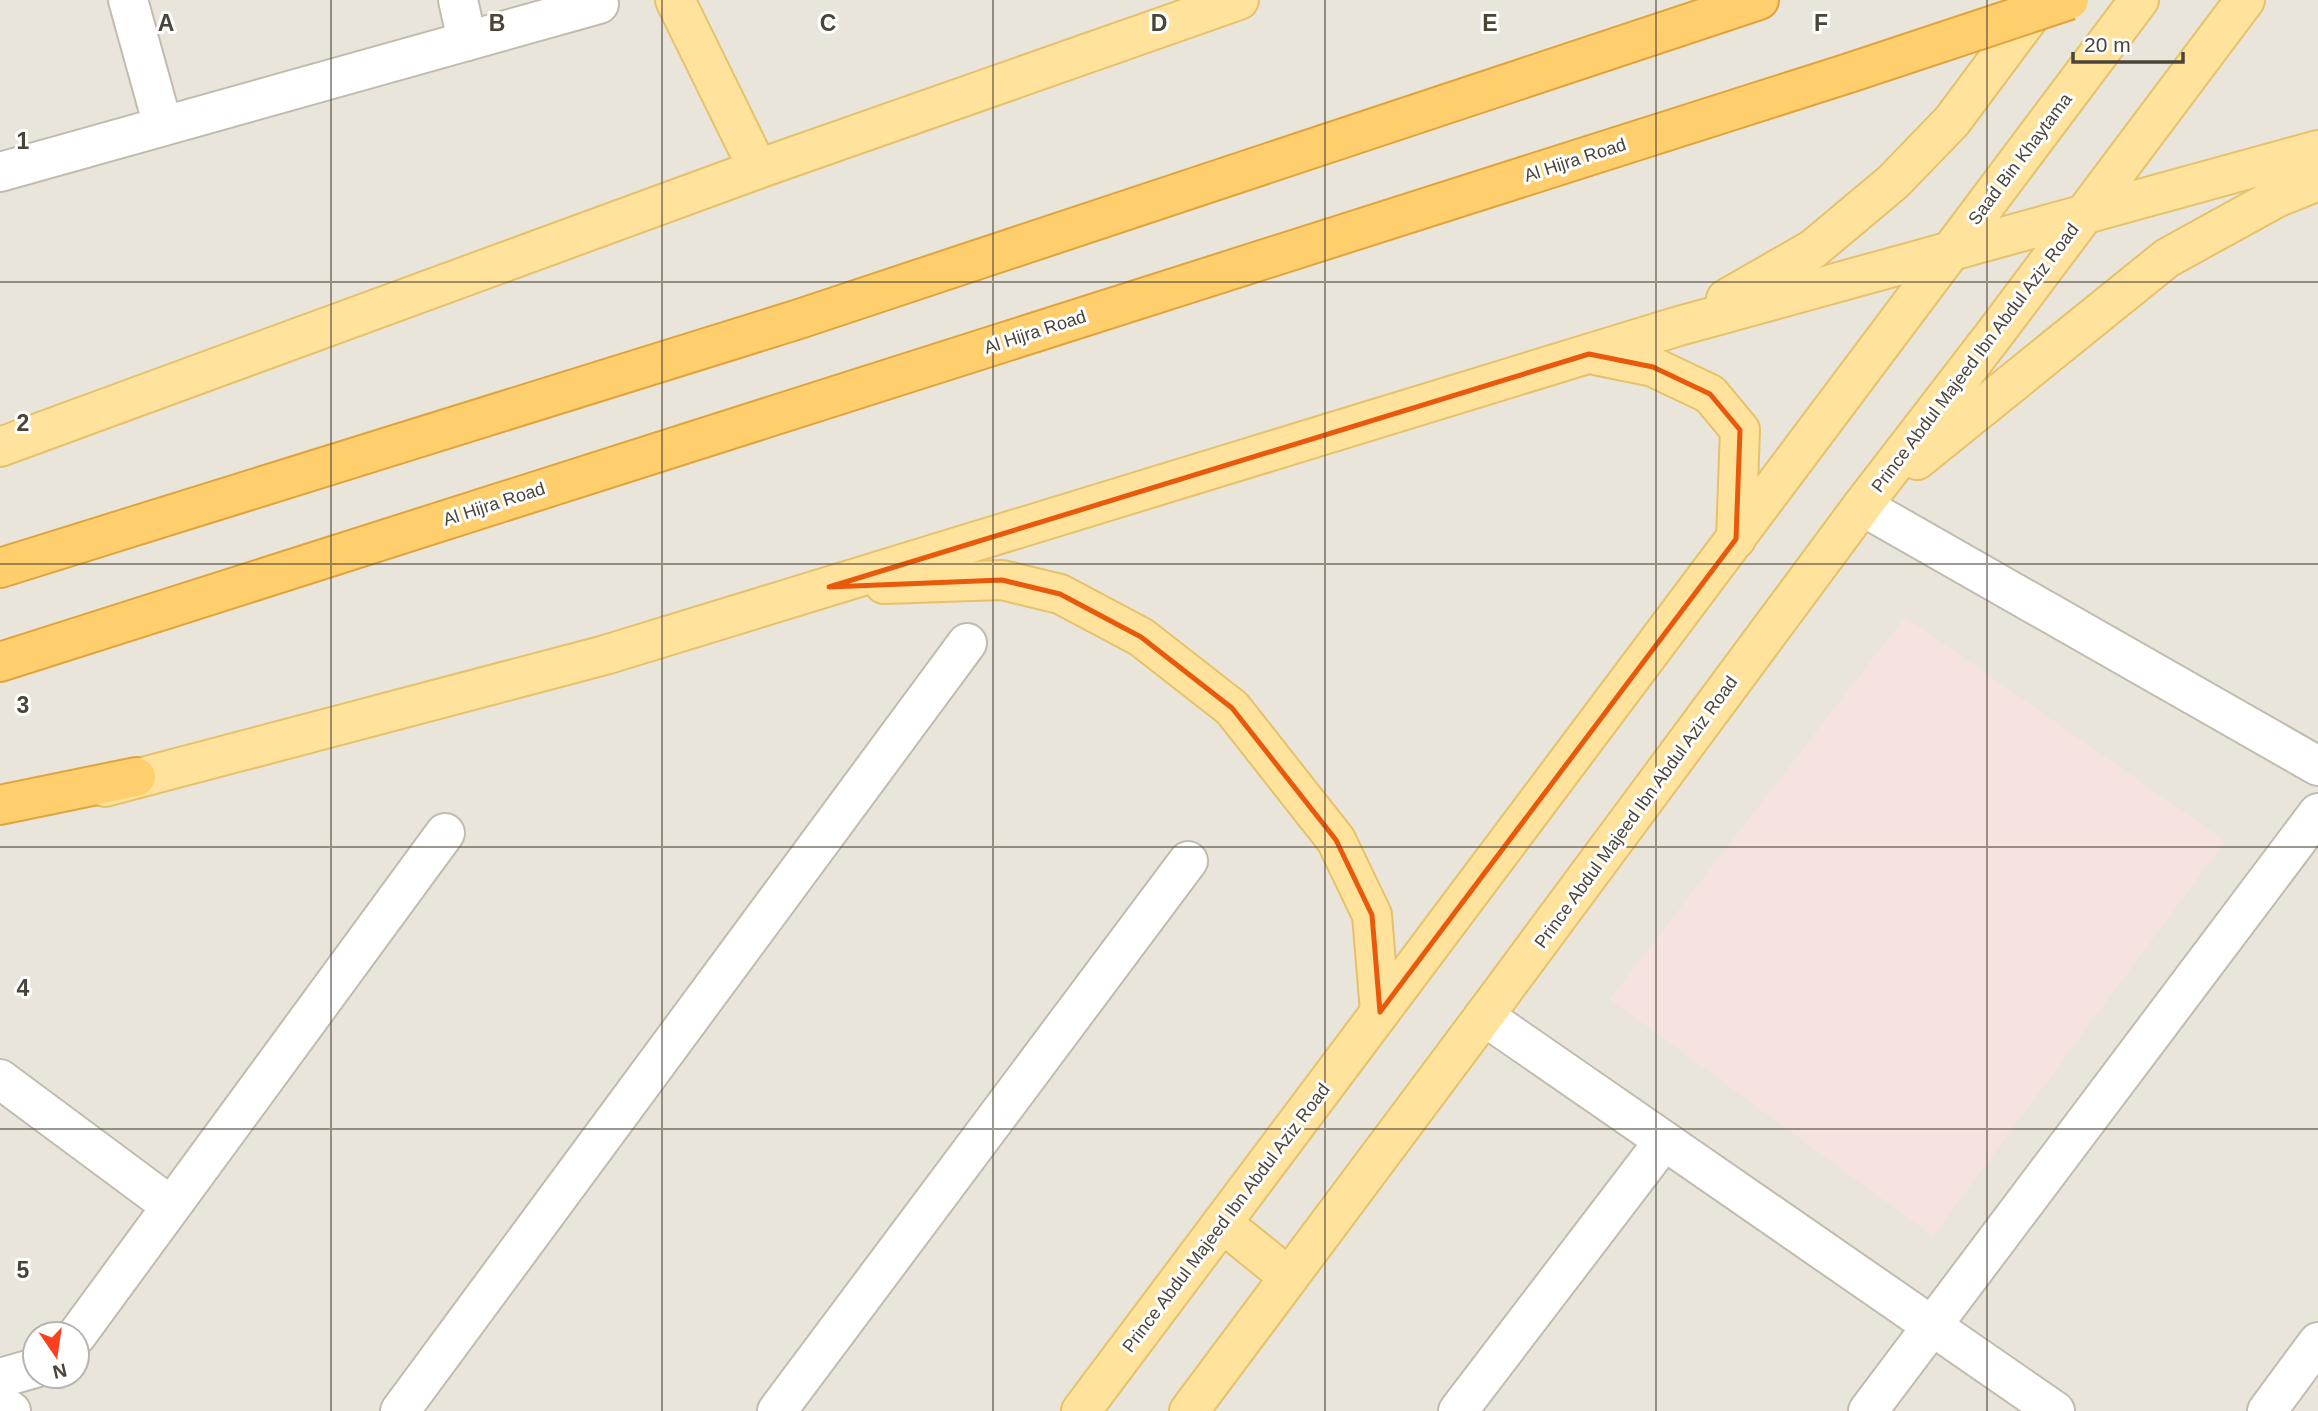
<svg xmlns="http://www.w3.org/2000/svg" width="2318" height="1411" viewBox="0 0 2318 1411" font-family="Arial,sans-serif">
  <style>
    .residential { fill: #eae5da; fill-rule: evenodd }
    .medical { fill: #f6e3e0 }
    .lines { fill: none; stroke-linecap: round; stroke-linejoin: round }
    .minor-casing { stroke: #c2bbae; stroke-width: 42 }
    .major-casing { stroke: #e6c16a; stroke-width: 42 }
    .highway-casing { stroke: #e0a43c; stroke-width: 42 }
    .minor { stroke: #fff; stroke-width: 38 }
    .major { stroke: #ffe39c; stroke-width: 38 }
    .highway { stroke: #ffcf6e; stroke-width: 38 }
    .highway-bridge-casing { stroke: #e0a43c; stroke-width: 42; stroke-linecap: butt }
    .highway-bridge { stroke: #ffcf6e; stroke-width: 38 }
    .marked { fill: none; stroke: #e8590c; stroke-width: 5; stroke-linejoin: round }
    .grid { fill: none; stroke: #4b4439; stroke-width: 2; stroke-opacity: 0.55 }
    .labels { text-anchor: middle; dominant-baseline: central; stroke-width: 6; stroke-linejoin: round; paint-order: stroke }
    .street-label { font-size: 18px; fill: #4b4439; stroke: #fff }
    .grid-label { font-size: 23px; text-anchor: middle; font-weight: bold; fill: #4b4439; stroke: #fff; stroke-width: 6; stroke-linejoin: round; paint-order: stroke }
  </style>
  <rect width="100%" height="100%" fill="#f6f3ec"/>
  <path class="residential" d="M 0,0 L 2318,0 L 2318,1411 L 0,1411 ZM 35,1334 L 77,1334 L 77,1376 L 35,1376 Z"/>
  <polygon class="medical" points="1905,617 2225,841 1933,1236 1610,999"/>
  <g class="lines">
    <defs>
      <g id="minor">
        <polyline points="128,0 163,126"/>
        <polyline points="458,0 467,41"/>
        <polyline points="0,172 599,4"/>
        <polyline points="1862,506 2318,766"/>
        <polyline points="1484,1016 2055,1411"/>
        <polyline points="0,1079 171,1206"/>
        <polyline points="77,1335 445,833"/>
        <polyline points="0,1378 35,1368"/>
        <polyline points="0,1403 11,1411"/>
        <polyline points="400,1411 967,643"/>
        <polyline points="777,1411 1188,861"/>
        <polyline points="1458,1411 1664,1141"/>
        <polyline points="1868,1411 2318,813"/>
        <polyline points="2267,1411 2318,1342"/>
      </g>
      <g id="major">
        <polyline points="675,0 758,169"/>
        <polyline points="1726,299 1813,249 1893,182 1952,121 2042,0"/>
        <polyline points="1594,355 1653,367 1710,394 1740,430 1736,539"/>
        <polyline points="0,447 758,169 1239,0"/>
        <polyline points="1917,460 2167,258 2276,198 2318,181"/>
        <polyline points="884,584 1002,580 1060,594 1141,637 1232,708 1336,840 1372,915 1380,1012"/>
        <polyline points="105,787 605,655 1679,326 2318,150"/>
        <polyline points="1222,1223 1289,1277"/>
        <polyline points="1081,1411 2139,0"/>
        <polyline points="1189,1411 1484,1016 1862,506 1996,332 2245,0"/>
      </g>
      <g id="highway">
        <polyline points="0,568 799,319 1759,0"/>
        <polyline points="0,662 1849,73"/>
        <polyline points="0,805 136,777"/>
      </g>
    </defs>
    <use href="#minor" class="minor-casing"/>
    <use href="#major" class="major-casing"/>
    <use href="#highway" class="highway-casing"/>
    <use href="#minor" class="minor"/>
    <use href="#major" class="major"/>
    <use href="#highway" class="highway"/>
    <defs>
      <polyline id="highway-bridge" points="1849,73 2069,0"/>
    </defs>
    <use href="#highway-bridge" class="highway-bridge-casing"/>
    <use href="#highway-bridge" class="highway-bridge"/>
  </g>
  <path class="marked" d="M 1589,354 L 1653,367 L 1710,394 L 1740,430 L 1736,539 L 1380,1012 L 1372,915 L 1336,840 L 1232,708 L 1141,637 L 1060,594 L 1002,580 L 829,587 Z"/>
  <path class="grid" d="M 331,0 L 331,1411M 662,0 L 662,1411M 993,0 L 993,1411M 1325,0 L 1325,1411M 1656,0 L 1656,1411M 1987,0 L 1987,1411M 0,282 L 2318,282M 0,564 L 2318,564M 0,847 L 2318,847M 0,1129 L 2318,1129"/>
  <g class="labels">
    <g class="street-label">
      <text transform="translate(2020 159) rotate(-53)">Saad Bin Khaytama</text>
      <text transform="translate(1575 160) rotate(-18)">Al Hijra Road</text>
      <text transform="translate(1035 332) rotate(-18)">Al Hijra Road</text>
      <text transform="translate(1975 358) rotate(-53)">Prince Abdul Majeed Ibn Abdul Aziz Road</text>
      <text transform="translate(494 504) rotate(-18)">Al Hijra Road</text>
      <text transform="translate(1636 812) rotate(-54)">Prince Abdul Majeed Ibn Abdul Aziz Road</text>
      <text transform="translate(1226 1218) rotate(-53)">Prince Abdul Majeed Ibn Abdul Aziz Road</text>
    </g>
  </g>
  <g class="grid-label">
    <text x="166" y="31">A</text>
    <text x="497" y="31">B</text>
    <text x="828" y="31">C</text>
    <text x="1159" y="31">D</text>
    <text x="1490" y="31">E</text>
    <text x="1821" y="31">F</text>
    <text x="23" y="149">1</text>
    <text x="23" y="431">2</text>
    <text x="23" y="713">3</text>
    <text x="23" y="996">4</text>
    <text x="23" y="1278">5</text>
  </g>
  <g transform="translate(56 1355) rotate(167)"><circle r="33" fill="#ffffff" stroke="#b7b4b0" stroke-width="2"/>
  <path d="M0-5L12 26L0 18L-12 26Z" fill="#fc3f1d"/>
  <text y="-10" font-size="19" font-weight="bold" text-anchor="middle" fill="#4b4439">N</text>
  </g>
  <path d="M2073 52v10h110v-10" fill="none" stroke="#4b4439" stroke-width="3.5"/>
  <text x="2084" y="52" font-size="21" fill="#4b4439" stroke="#ffffff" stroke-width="5" paint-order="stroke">20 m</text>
</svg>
